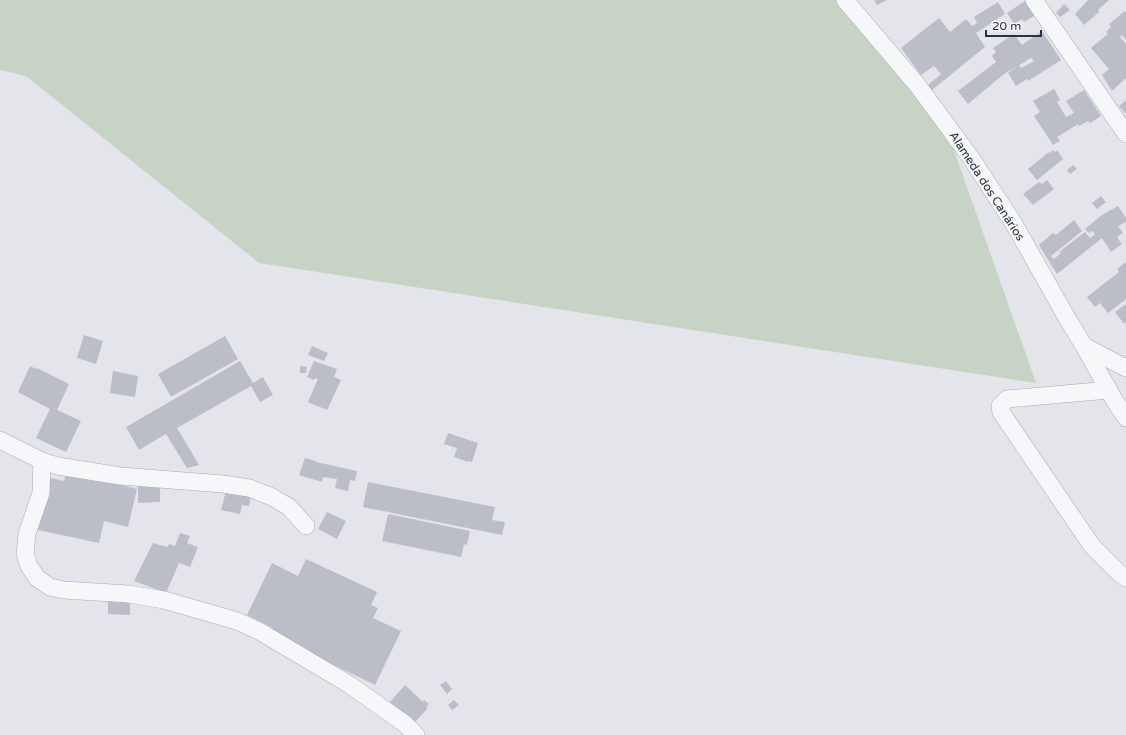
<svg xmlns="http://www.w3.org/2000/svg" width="1126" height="735" viewBox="0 0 1126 735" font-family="'Varela Round',sans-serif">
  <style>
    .green { fill: #c7d4c5 }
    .building { fill: #bbbec7 }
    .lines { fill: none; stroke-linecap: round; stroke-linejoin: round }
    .minor-casing { stroke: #a9abb5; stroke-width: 18 }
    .minor { stroke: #f6f7f9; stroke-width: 17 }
    .labels { text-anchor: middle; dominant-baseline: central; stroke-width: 3.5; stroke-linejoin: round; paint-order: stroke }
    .street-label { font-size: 12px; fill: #2c3142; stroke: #f3f5f8 }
  </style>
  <rect width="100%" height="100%" fill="#e4e5eb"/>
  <polygon class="green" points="0,0 839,0 950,139 1036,383 259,263 26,76 0,70"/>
  <g class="building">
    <polygon points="874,0 887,0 877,5"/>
    <polygon points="1088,0 1109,0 1098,10 1099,12 1084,25 1075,14"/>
    <polygon points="1025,1 1034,16 1024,22 1022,19 1014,24 1007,13"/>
    <polygon points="998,2 1005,14 976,33 985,47 932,90 928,85 941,74 934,66 921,75 901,48 939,18 950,32 966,19 972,26 977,23 974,17"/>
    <polygon points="1064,4 1070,10 1060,17 1056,13"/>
    <polygon points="1125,11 1126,13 1126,40 1122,35 1120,37 1126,44 1126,78 1112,91 1102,75 1109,69 1091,48 1108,34 1106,32 1111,27 1109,24"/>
    <polygon points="1042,31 1061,60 1028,81 1027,79 1016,86 1008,73 1019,65 1021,68 1034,61 1031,58 1004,74 968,104 958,91 996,62 992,56 996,52 993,48 1014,34 1022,45"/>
    <polygon points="1054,89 1060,100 1057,102 1066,117 1074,113 1066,101 1084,90 1101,116 1090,123 1088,121 1079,126 1078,124 1057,137 1060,141 1053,145 1034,116 1040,112 1033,101"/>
    <polygon points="1126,100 1126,114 1119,106"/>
    <polygon points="1053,150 1055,152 1057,150 1063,159 1037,180 1028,169 1049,152 1050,153"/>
    <polygon points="1073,165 1077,169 1070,174 1067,170"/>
    <polygon points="1047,180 1054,189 1033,205 1023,194 1039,182 1042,184"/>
    <polygon points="1101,196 1106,202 1097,209 1092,203"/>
    <polygon points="1118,206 1126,218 1126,222 1118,226 1123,233 1117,237 1122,244 1111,252 1102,238 1057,274 1039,245 1053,233 1056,235 1074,220 1082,231 1051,256 1054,259 1061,253 1059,252 1085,232 1090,238 1095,234 1092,231 1089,233 1085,229 1102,215"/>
    <polygon points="1126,262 1126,299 1108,313 1100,303 1095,307 1087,297 1119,272 1117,269"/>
    <polygon points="1126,304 1126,322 1124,324 1115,312"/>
    <polygon points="84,335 103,341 96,364 77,358"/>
    <polygon points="225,336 238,359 171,397 158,374"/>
    <polygon points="312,346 328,353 324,361 308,355"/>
    <polygon points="240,361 253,383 263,377 273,395 260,402 251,386 177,428 199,465 187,468 166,434 139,450 126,427"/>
    <polygon points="314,361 337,369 334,377 341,380 327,410 308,402 318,379 315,378 314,380 307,377"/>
    <polygon points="30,366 36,369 37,368 69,384 57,410 81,421 66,452 36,438 50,409 18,392"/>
    <polygon points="300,366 307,367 306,373 300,373"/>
    <polygon points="113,371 138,376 135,397 110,393"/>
    <polygon points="448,433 478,443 472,462 469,461 468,462 454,457 457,448 444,444"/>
    <polygon points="305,458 316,461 316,462 357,471 355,481 350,480 348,491 335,488 337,479 323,477 322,482 299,475"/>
    <polygon points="67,471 137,489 128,527 104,521 99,543 38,530 47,485 49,485 51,478 64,481"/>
    <polygon points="368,482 495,507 492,520 505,522 502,535 363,507"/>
    <polygon points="138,484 160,484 160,502 138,503"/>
    <polygon points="226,491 251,496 249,506 242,505 240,514 221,510"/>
    <polygon points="327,512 346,521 337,539 318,529"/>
    <polygon points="388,514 470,531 467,545 464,544 461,557 382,541"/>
    <polygon points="180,533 190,536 187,543 198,547 190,567 179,563 166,593 134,581 153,543 167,547 169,544 175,546"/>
    <polygon points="306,559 377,592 371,605 378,608 373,618 401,631 375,685 270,634 273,628 247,615 272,563 298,576"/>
    <polygon points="108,601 130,601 130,615 108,614"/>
    <polygon points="446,681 452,689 447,694 440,685"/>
    <polygon points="405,685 423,702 424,700 429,704 426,707 428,708 413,724 390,702"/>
    <polygon points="454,700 459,705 452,710 448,705"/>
  </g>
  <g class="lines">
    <defs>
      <g id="minor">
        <polyline points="845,0 918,86 971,158 1014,224 1067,318 1084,346 1126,368"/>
        <polyline points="1034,0 1126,134"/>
        <polyline points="1084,346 1113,398 1126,418"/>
        <polyline points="1109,390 1007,399 1000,406 1001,412 1092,546 1119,573 1126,578"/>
        <polyline points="0,440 42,461 58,466 120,476 223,484 249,488 272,497 289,507 306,526"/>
        <polyline points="42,461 41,493 27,534 25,554 29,566 37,578 50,587 63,590 129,594 164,600 237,621 259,631 350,685 405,724 416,735"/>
      </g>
    </defs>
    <use href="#minor" class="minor-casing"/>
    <use href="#minor" class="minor"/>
  </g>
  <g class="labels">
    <g class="street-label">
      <text transform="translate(987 186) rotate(57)">Alameda dos Canários</text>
    </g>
  </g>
  <path d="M986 30v6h55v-6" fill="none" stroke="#2c3142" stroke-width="2"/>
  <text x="992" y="30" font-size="12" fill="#2c3142" stroke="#f3f5f8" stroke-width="3" paint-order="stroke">20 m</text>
</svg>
